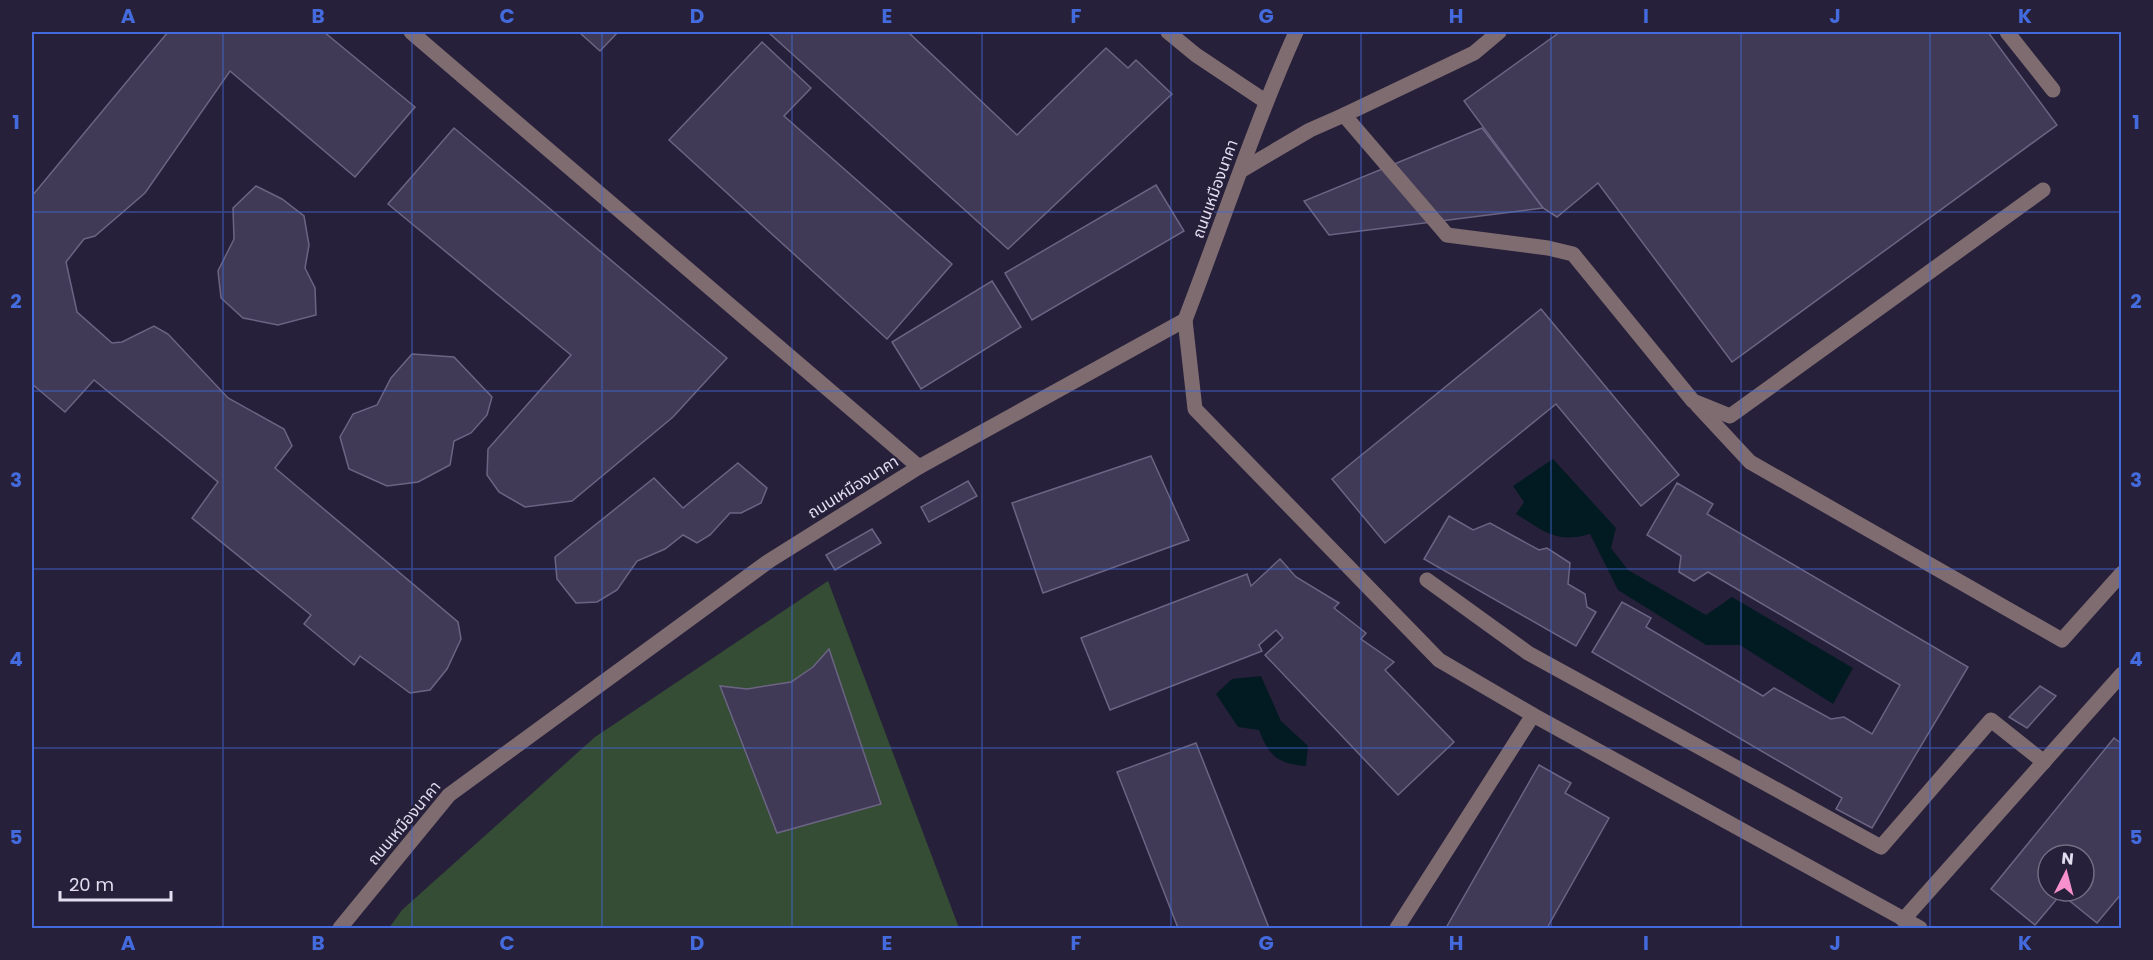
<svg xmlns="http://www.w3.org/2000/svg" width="2153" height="960" viewBox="0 0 2153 960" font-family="Poppins,'Noto Sans Thai',sans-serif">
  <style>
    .green { fill: #354c35 }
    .water { fill: #021b22 }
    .building { fill: #413a56; stroke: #6b6483; stroke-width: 1.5; fill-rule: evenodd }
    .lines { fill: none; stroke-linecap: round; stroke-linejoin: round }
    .minor { stroke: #7f6c71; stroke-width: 15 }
    .grid { fill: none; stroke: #446bdd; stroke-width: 1.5; stroke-opacity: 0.55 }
    .labels { text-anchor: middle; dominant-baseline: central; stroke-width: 4.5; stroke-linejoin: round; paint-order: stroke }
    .street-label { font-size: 16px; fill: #e2def0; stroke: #27203a }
    .neatline { fill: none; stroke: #446bdd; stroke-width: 2 }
    .grid-label { font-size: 20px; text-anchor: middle; font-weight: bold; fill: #446bdd }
  </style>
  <rect width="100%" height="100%" fill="#27203a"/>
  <polygon class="green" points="828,581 959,928 389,928 402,910 595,737"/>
  <g class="water">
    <path d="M 1553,459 L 1616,528 L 1611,548 L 1628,570 L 1706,615 L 1732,597 L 1853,668 L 1833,704 L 1740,645 L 1706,645 L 1618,590 L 1590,534 C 1556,544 1544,531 1516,514 L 1524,502 L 1513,486 Z"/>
    <path d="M 1261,676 L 1281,721 L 1308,746 L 1306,766 C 1278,764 1269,756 1259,730 L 1238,727 L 1216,694 L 1232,679 Z"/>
  </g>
  <g class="building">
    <polygon points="168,32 324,32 415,107 355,177 230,71 145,193 95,236 84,239 66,262 77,312 112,343 122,342 154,326 168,334 228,398 284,429 292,446 275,468 458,622 461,639 447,669 430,690 410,693 360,656 354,665 304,624 311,615 192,518 218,482 94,380 65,412 32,384 32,196"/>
    <polygon points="579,32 618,32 600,51"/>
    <polygon points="768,32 908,32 1017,135 1106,48 1128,68 1136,60 1172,94 1008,249"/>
    <polygon points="1560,32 1988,32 2057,125 1732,362 1598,183 1557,217 1543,208 1464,101"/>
    <polygon points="762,42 811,88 784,116 952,264 887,339 669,140"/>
    <polygon points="454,128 727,358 673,417 572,501 525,507 499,492 487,475 488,449 571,355 388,204"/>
    <polygon points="1482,128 1543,208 1329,235 1304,201"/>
    <polygon points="1156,185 1184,231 1032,320 1005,273"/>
    <polygon points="256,186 282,199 304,216 309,245 305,268 315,288 316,315 278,325 243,318 221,298 218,271 234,239 233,208"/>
    <polygon points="992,281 1021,327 921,389 892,342"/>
    <polygon points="1541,309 1679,475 1641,506 1556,404 1385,543 1332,479"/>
    <polygon points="412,354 454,357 492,397 487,415 471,433 454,441 450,465 418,482 387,486 349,469 340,437 353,414 377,405 391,378"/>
    <polygon points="1151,456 1189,540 1043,593 1012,503"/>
    <polygon points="738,463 767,488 761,503 741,513 730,513 710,535 697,543 683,535 665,549 637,561 617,590 597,602 576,603 557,579 555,557 654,478 683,508"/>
    <polygon points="968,481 977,496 929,522 921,507"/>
    <polygon points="1677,483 1713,504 1707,514 1968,667 1872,828 1836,809 1842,798 1592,652 1622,602 1651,618 1646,627 1763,696 1774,688 1831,719 1844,717 1872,734 1900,685 1708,572 1694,581 1679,572 1681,556 1647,535"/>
    <polygon points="1449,516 1473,530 1490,523 1539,550 1547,548 1570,563 1568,584 1585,594 1587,607 1596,612 1576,646 1424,559"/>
    <polygon points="872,529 881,543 835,570 826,555"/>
    <polygon points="1280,559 1296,577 1339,603 1334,608 1366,633 1361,639 1394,662 1385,670 1454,742 1398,795 1265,655 1283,638 1276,630 1259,645 1262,651 1110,710 1081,638 1247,574 1251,586"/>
    <polygon points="829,649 881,804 777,833 720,686 747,689 791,682 813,667"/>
    <polygon points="2040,686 2056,696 2027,728 2009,717"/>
    <path d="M 2114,738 L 2122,744 L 2122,893 L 2097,923 L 2061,894 L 2035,925 L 1991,889 ZM 2048,855 L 2084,855 L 2084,891 L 2048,891 Z"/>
    <polygon points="1196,743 1269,928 1178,928 1117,772"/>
    <polygon points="1539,765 1571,783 1565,793 1609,818 1547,928 1446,928"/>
  </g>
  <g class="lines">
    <g class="minor">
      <polyline points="411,32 919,467"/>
      <polyline points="1168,32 1196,55 1265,101"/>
      <polyline points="2007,32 2053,90"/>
      <polyline points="1344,115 1474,53 1499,32"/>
      <polyline points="1242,170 1310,130 1344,115 1447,235 1548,248 1573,254 1693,401 1730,416 2043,190"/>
      <polyline points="1185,320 1195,409 1439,660 1533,715 1920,928"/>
      <polyline points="1697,405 1750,462 2062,640 2122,573"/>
      <polyline points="1427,580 1528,653 1881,847 1991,720 2044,762"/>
      <polyline points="1903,920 2122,674"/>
      <path d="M 340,928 L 449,795 L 769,561 L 919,467 L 1185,320 C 1222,224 1254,126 1296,32"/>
      <polyline points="1397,928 1533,715"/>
    </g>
  </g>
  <path class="grid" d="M 223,32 L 223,928M 412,32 L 412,928M 602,32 L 602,928M 792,32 L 792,928M 982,32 L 982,928M 1171,32 L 1171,928M 1361,32 L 1361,928M 1551,32 L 1551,928M 1741,32 L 1741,928M 1930,32 L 1930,928M 32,212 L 2122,212M 32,391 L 2122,391M 32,569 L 2122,569M 32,748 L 2122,748"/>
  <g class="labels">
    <g class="street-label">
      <text transform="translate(1215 189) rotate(-70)">ถนนเหมืองนาคา</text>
      <text transform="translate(853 487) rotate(-32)">ถนนเหมืองนาคา</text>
      <text transform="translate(404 823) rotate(-50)">ถนนเหมืองนาคา</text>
    </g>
  </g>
  <rect width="2153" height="960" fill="none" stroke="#27203a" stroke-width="66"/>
  <g transform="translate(2066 873) rotate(6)"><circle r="28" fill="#27203a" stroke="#726c83" stroke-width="1.5"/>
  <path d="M0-4.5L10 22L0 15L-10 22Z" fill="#f890cd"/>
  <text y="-9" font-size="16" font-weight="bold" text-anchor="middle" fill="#e2def0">N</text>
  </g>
  <path d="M60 891v9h111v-9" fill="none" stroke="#e2def0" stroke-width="3"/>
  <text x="69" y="891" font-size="18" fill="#e2def0" stroke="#27203a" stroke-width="4.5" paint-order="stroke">20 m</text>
  <rect x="33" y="33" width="2087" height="894" class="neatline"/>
  <g class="grid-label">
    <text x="128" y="23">A</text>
    <text x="318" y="23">B</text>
    <text x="507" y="23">C</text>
    <text x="697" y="23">D</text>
    <text x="887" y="23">E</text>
    <text x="1076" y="23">F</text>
    <text x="1266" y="23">G</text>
    <text x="1456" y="23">H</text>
    <text x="1646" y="23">I</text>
    <text x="1835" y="23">J</text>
    <text x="2025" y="23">K</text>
    <text x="16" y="129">1</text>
    <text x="2136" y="129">1</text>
    <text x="16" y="308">2</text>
    <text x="2136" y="308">2</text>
    <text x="16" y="487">3</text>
    <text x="2136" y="487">3</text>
    <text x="16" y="666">4</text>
    <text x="2136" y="666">4</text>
    <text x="16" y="844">5</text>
    <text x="2136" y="844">5</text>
    <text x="128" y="950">A</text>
    <text x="318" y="950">B</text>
    <text x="507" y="950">C</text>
    <text x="697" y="950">D</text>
    <text x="887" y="950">E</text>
    <text x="1076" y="950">F</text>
    <text x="1266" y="950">G</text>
    <text x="1456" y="950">H</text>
    <text x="1646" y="950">I</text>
    <text x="1835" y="950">J</text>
    <text x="2025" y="950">K</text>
  </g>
</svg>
